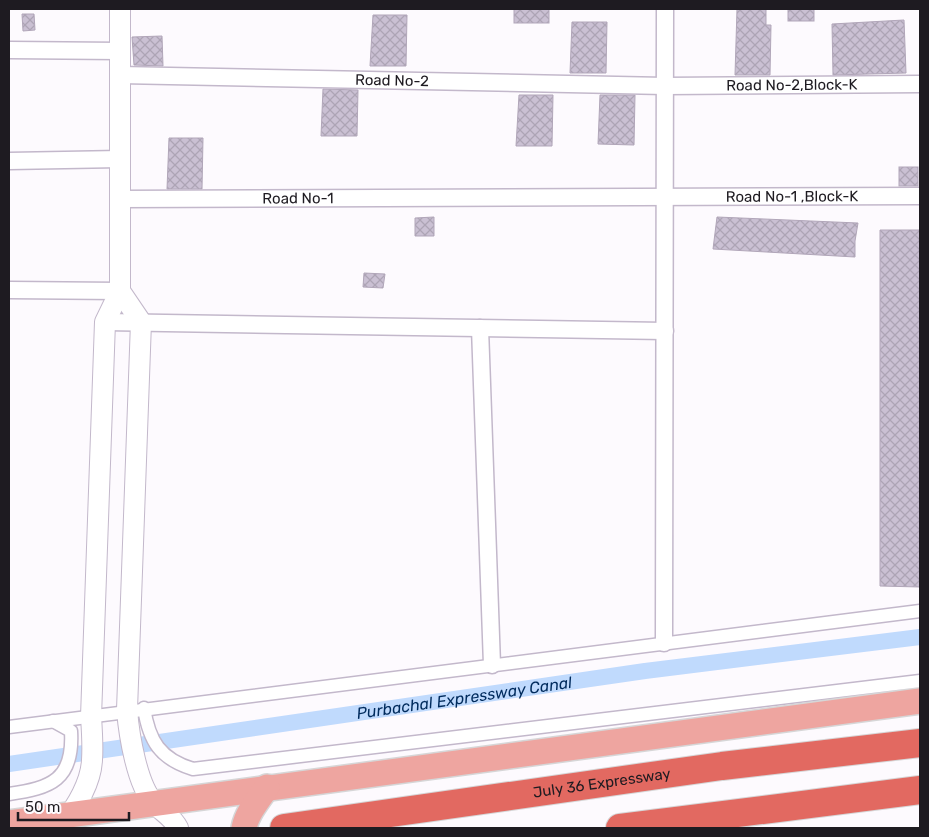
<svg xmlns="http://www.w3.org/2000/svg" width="929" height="837" viewBox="0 0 929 837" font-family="Rubik,sans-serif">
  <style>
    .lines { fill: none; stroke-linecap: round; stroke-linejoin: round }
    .canal { stroke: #c0dafd; stroke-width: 16 }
    .building { fill: url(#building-cross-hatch); stroke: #b1a6b9 }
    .pedestrian-casing { stroke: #c3b8cb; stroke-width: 15 }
    .minor-casing { stroke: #c3b8cb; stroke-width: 19 }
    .tertiary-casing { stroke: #c3b8cb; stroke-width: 22 }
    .primary-casing { stroke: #d6d6d7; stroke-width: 28 }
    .motorway-casing { stroke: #d6d6d7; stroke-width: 30 }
    .pedestrian { stroke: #fff; stroke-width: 12 }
    .minor { stroke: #fff; stroke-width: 16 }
    .tertiary { stroke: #fff; stroke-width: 20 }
    .primary { stroke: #eea5a0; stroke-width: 25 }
    .motorway { stroke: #e26961; stroke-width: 28 }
    .labels { text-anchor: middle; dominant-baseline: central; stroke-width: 4; stroke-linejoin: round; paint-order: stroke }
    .street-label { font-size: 15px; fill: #1e1b21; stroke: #fdfafe }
    .water-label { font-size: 16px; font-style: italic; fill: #002b5d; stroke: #fdfafe }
  </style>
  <defs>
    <pattern id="building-cross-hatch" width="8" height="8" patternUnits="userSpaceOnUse" patternTransform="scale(1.25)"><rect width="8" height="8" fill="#cac0d3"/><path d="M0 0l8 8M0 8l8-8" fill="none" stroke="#ada4b5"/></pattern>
  </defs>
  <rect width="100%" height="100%" fill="#fdfafe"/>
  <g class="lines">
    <path class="canal" id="s1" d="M 9,764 L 645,671 L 920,637"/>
  </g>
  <g class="building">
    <rect x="514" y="9" width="35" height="14"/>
    <polygon points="737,9 766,9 766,25 771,25 770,75 735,75"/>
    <rect x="788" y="9" width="26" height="12"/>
    <polygon points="22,14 34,14 35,30 23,31"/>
    <polygon points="373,15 407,15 406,66 370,66"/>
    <polygon points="904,20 906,73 833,75 832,24"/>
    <polygon points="572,22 607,22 606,73 570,73"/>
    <polygon points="162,36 163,66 134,65 132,37"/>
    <polygon points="323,89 358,90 357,136 321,136"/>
    <polygon points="519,95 553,95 552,146 516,146"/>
    <polygon points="600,95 635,95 634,145 598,144"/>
    <polygon points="169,138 203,138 202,189 167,189"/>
    <rect x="899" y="167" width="19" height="19"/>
    <polygon points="434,217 434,236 415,236 415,218"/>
    <polygon points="717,217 858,223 855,241 855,257 713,249"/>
    <polygon points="880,230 920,230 920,587 880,586"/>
    <polygon points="364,273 385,274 383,288 363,287"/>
  </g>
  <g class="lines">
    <defs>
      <g id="pedestrian">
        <path d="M 144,708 C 149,741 160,759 193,769 L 920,681"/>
        <polyline points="9,727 920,611"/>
        <path d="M 9,794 C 51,788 74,780 71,731 L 53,721"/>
      </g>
      <g id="minor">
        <polyline points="9,50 120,51"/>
        <path id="s2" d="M 120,75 L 665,86 L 920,84"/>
        <polyline points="9,161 120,159"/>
        <path id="s3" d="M 120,199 L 920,196"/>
        <polyline points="9,290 120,291"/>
        <polyline points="105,322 665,331"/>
        <polyline points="480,328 492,665"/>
        <polyline points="664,643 665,9"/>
      </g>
      <g id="tertiary">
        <path d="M 120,291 L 141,322 L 127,710 C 129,735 137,785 154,803 C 162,812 173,817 178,828"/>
        <path d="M 63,823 C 77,806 91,782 92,760 C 93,746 92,731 91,717 L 105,322 L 120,291 L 120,9"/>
      </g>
      <g id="primary">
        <polyline points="9,823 920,701"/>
        <path d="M 244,828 C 247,813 258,800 267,787"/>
      </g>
      <g id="motorway">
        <path id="s4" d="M 284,828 L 722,766 L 920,743"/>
        <polyline points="620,828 920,790"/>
      </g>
    </defs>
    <use href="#pedestrian" class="pedestrian-casing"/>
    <use href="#minor" class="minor-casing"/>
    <use href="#tertiary" class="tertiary-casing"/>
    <use href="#primary" class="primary-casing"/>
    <use href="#motorway" class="motorway-casing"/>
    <use href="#pedestrian" class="pedestrian"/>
    <use href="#minor" class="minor"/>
    <use href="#tertiary" class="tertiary"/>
    <use href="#primary" class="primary"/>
    <use href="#motorway" class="motorway"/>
  </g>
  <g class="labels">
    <g class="street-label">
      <text stroke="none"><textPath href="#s2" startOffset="272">Road No-2</textPath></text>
      <text stroke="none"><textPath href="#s2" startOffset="672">Road No-2,Block-K</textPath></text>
      <text stroke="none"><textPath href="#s3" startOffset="672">Road No-1 ,Block-K</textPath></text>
      <text stroke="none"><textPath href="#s3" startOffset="178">Road No-1</textPath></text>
      <text stroke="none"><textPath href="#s4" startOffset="321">July 36 Expressway</textPath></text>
    </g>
    <g class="water-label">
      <text stroke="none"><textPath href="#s1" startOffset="460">Purbachal Expressway Canal</textPath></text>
    </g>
  </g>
  <rect width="929" height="837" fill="none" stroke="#1e1b21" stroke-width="20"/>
  <path d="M18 812v8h111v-8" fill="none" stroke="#1e1b21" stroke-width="2.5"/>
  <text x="25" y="812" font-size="15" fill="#1e1b21" stroke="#fdfafe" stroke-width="4" paint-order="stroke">50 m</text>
</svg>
